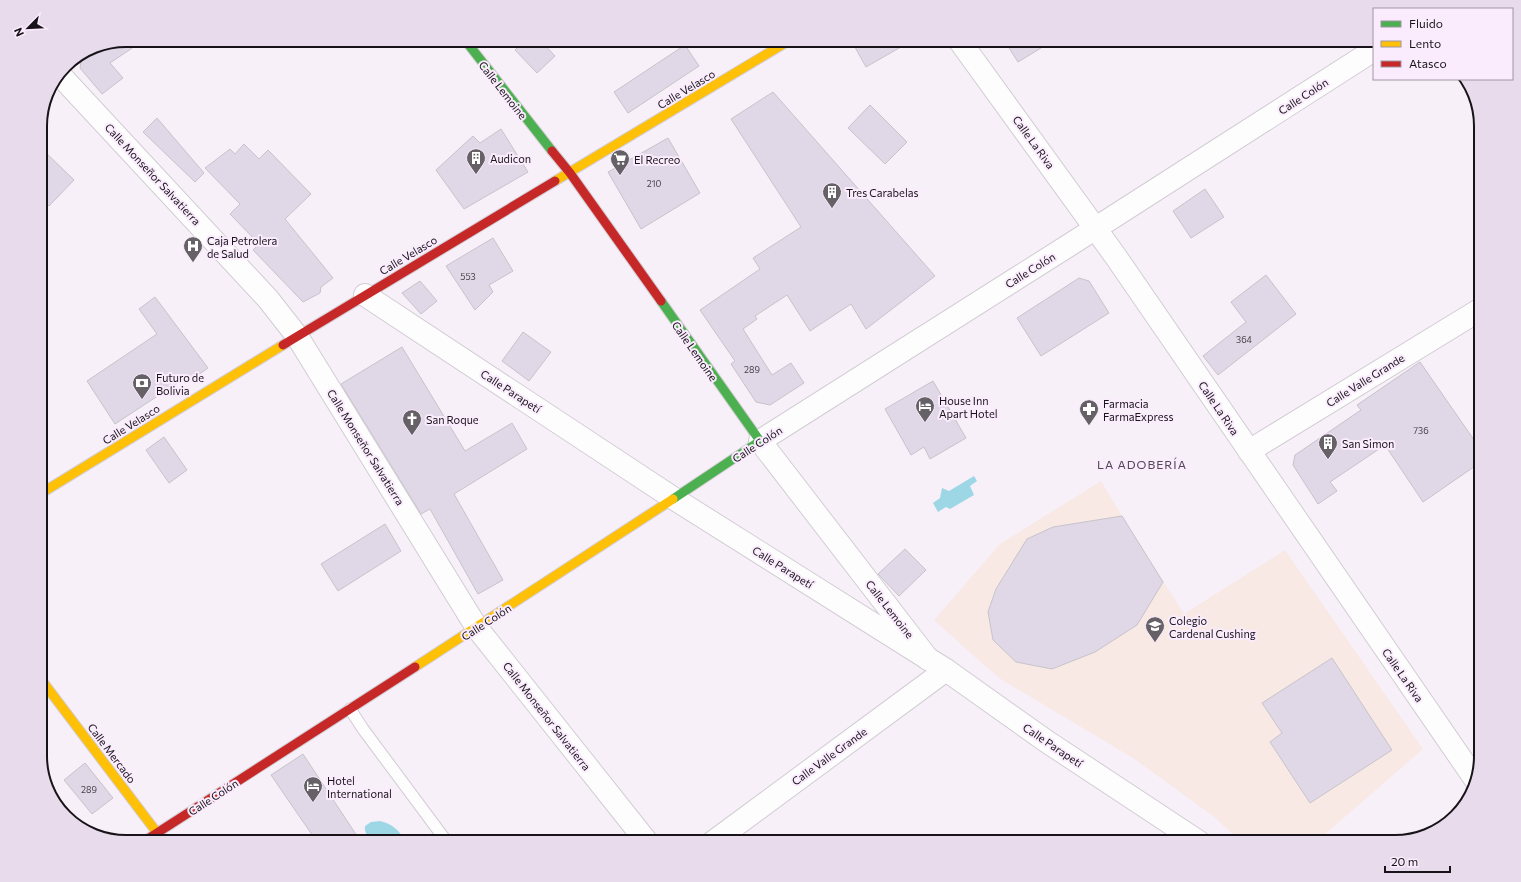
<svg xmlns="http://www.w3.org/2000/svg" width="1521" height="882" viewBox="0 0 1521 882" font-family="Commissioner,sans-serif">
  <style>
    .education { fill: #f8e9e5 }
    .water { fill: #9dd7e5 }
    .building { fill: #e0d8e7; stroke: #c7c3ca }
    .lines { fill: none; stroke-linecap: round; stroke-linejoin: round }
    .lane-casing { stroke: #d2ccd3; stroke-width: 13 }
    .street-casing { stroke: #d2ccd3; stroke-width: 24 }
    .fast-casing { stroke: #d2ccd3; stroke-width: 11 }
    .slow-casing { stroke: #d2ccd3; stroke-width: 11 }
    .jam-casing { stroke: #d2ccd3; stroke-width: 11 }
    .lane { stroke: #fefdfe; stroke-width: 11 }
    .street { stroke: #fefdfe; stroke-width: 22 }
    .fast { stroke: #4caf50; stroke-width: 9 }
    .slow { stroke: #ffc107; stroke-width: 9 }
    .jam { stroke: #c62828; stroke-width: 9 }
    .labels { text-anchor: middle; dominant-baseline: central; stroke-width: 4; stroke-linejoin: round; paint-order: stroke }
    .number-label { font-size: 9px; fill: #4a444c }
    .street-label { font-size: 11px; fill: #181319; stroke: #faecfd }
    .poi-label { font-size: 11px; fill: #181319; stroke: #faecfd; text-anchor: start }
    .neighbourhood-label { font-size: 12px; letter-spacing: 1px; fill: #524755; stroke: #faecfd }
    .rim { fill: none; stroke: #181319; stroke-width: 2 }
  </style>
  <rect width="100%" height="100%" fill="#f7f0f9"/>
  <polygon class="education" points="1101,481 1122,516 1184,614 1285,550 1423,749 1316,842 1241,842 1213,816 1133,758 1002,680 985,666 934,620 1000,544"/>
  <g class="water">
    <polygon points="974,476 977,481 970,486 974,495 950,509 946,507 938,512 933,503 940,498 942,488 949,491"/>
    <path d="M 380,821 C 392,824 400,830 405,842 L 387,842 L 384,838 L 374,840 C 368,837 364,833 365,826 L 371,822 Z"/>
  </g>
  <g class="building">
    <polygon points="126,40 144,40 110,63 123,78 102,94 80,68 82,54 93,46"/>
    <polygon points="525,40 540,40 555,56 537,73 515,50"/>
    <polygon points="851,40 913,40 866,67"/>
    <polygon points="1004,40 1054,40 1018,62"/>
    <polygon points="685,45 699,66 628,113 614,92"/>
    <polygon points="773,92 935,276 866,329 851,304 810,331 787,295 755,316 757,319 743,329 772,375 791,363 804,383 770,405 756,402 731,364 735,361 700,310 760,269 753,258 801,227 731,119"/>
    <polygon points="870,105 907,142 885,164 848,128"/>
    <polygon points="157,118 204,173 195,182 143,132"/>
    <polygon points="501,129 528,172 464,209 436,170 473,136 480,143"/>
    <polygon points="668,138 700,193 641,229 608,172"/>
    <polygon points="244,144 259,159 268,150 311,194 285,219 333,278 321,287 320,293 303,302 253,250 259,244 230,214 240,204 205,168 230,149 235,154"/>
    <polygon points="40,147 74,180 49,206 40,197"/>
    <polygon points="1205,189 1224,217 1191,238 1173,211"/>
    <polygon points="493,238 513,271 489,285 493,292 475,310 446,266"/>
    <polygon points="1266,275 1296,314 1218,375 1203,356 1246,322 1231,302"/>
    <polygon points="1079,278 1089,281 1109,313 1041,356 1017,318"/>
    <polygon points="420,281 437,301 421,314 402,293"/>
    <polygon points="155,297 208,368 191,380 188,376 115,424 87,381 157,334 139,309"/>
    <polygon points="523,332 551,352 529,381 502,361"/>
    <polygon points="402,347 465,451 512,423 527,449 454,494 503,580 478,594 430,509 421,514 341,384"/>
    <polygon points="1420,362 1481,450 1481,462 1423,502 1385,445 1330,482 1337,491 1318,504 1293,465 1295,455 1361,410 1357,405"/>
    <polygon points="933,381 966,438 930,459 924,447 911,455 885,409"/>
    <polygon points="164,437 187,470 169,483 146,450"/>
    <polygon points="1122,516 1163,582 1137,625 1095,652 1052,669 1016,662 993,640 988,612 996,589 1027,539 1053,527"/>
    <polygon points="385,524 401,551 338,591 321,564"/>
    <polygon points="905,549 926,570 899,596 878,574"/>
    <polygon points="1332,658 1392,750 1310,803 1270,742 1282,733 1262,703"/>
    <polygon points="303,754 361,842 317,842 271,775"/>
    <polygon points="85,763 113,798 92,814 64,780"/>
  </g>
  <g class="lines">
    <defs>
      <polyline id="lane" points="350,709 363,729 447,842"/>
      <g id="street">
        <polyline points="959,40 1116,257 1475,779"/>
        <polyline points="59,74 268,299 297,336 477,628 647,842"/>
        <polyline points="365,295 673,498 946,670 1046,741 1199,842"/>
        <polyline points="1249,451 1481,309"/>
        <polyline points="928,659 760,441 1071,244 1374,50"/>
        <polyline points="713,842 946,670"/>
      </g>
      <g id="fast">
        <polyline points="465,40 552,151"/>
        <polyline points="661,301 760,441 673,499"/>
      </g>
      <g id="slow">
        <polyline points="555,181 790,40"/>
        <polyline points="40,494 283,345"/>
        <polyline points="415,667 673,499"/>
        <polyline points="40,678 164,842"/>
      </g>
      <g id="jam">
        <polyline points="552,151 570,173 661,301"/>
        <polyline points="283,345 555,181"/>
        <polyline points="143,842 415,667"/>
      </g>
    </defs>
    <use href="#lane" class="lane-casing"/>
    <use href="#street" class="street-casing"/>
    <use href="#fast" class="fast-casing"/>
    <use href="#slow" class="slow-casing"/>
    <use href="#jam" class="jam-casing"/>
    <use href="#lane" class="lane"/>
    <use href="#street" class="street"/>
    <use href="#fast" class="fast"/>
    <use href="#slow" class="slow"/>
    <use href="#jam" class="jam"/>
  </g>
  <defs>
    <symbol id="building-pin" viewBox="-11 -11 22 30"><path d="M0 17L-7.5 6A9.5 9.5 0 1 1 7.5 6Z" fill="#666067" stroke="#faecfd"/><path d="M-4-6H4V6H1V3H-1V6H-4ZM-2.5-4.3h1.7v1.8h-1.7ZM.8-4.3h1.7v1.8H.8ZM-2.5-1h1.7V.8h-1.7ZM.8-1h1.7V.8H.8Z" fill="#fff"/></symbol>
    <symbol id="supermarket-pin" viewBox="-11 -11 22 30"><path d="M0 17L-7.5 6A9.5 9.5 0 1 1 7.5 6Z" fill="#666067" stroke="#faecfd"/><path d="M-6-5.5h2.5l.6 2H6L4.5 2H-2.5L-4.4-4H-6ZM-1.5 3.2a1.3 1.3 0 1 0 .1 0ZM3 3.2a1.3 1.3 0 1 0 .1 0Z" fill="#fff"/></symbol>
    <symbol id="hospital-pin" viewBox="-11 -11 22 30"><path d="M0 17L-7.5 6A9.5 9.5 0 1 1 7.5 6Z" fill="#666067" stroke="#faecfd"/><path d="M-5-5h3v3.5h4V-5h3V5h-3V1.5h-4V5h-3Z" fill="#fff"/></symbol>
    <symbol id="bank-pin" viewBox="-11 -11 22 30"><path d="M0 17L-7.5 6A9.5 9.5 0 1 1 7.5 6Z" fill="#666067" stroke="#faecfd"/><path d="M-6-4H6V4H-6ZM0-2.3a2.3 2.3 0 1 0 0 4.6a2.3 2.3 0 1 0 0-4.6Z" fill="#fff"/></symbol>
    <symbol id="hotel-pin" viewBox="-11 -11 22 30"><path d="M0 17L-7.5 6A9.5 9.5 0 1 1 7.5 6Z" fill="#666067" stroke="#faecfd"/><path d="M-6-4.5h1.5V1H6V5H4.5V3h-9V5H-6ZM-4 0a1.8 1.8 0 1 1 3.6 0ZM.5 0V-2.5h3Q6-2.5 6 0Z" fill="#fff"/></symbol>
    <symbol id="pharmacy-pin" viewBox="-11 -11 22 30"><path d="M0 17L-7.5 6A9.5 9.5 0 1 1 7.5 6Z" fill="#666067" stroke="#faecfd"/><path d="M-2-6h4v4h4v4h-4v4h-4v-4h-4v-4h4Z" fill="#fff"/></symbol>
    <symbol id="church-pin" viewBox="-11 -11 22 30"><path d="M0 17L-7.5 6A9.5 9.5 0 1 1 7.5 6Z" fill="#666067" stroke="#faecfd"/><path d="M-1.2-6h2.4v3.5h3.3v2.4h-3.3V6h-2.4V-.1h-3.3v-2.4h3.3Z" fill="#fff"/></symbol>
    <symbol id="school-pin" viewBox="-11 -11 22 30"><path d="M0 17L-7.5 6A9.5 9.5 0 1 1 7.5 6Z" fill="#666067" stroke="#faecfd"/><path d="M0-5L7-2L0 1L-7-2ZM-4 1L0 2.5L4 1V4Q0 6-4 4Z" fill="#fff"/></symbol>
  </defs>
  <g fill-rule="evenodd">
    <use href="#building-pin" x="465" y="147" width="22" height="30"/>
    <use href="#supermarket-pin" x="609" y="148" width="22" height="30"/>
    <use href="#building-pin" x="821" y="181" width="22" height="30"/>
    <use href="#hospital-pin" x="182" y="235" width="22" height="30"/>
    <use href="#bank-pin" x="131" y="372" width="22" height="30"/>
    <use href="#hotel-pin" x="914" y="395" width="22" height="30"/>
    <use href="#pharmacy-pin" x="1078" y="398" width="22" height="30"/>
    <use href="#church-pin" x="401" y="408" width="22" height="30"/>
    <use href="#building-pin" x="1317" y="432" width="22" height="30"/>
    <use href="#school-pin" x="1144" y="615" width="22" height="30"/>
    <use href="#hotel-pin" x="302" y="775" width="22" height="30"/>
  </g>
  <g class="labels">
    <g class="number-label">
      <text x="654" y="183">210</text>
      <text x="468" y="276">553</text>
      <text x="1244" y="339">364</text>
      <text x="752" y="369">289</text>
      <text x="1421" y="430">736</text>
      <text x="89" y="789">289</text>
    </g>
    <g class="street-label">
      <text transform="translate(686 89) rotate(-31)">Calle Velasco</text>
      <text transform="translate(503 90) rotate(52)">Calle Lemoine</text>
      <text transform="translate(1303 96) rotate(-33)">Calle Colón</text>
      <text transform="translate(1034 142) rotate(54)">Calle La Riva</text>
      <text transform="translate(153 174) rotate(47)">Calle Monseñor Salvatierra</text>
      <text transform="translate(408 255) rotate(-31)">Calle Velasco</text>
      <text transform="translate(1030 270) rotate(-32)">Calle Colón</text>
      <text transform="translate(695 351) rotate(55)">Calle Lemoine</text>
      <text transform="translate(1365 380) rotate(-32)">Calle Valle Grande</text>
      <text transform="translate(511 391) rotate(33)">Calle Parapetí</text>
      <text transform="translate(1219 408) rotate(56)">Calle La Riva</text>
      <text transform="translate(131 424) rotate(-32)">Calle Velasco</text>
      <text transform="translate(757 444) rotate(-33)">Calle Colón</text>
      <text transform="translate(366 447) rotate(58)">Calle Monseñor Salvatierra</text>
      <text transform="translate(783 567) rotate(32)">Calle Parapetí</text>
      <text transform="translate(890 609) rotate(52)">Calle Lemoine</text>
      <text transform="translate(486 622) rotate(-33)">Calle Colón</text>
      <text transform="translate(1403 675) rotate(55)">Calle La Riva</text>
      <text transform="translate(547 716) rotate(52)">Calle Monseñor Salvatierra</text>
      <text transform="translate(1053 745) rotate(34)">Calle Parapetí</text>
      <text transform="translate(112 753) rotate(53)">Calle Mercado</text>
      <text transform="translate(829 756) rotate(-36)">Calle Valle Grande</text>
      <text transform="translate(213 797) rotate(-33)">Calle Colón</text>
    </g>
    <g class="poi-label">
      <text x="490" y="158">Audicon</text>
      <text x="634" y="159">El Recreo</text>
      <text x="846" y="192">Tres Carabelas</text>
      <text x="207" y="240">Caja Petrolera<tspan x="207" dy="13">de Salud</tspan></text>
      <text x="156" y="377">Futuro de<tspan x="156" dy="13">Bolivia</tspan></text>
      <text x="939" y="400">House Inn<tspan x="939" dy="13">Apart Hotel</tspan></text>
      <text x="1103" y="403">Farmacia<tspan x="1103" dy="13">FarmaExpress</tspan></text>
      <text x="426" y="419">San Roque</text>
      <text x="1342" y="443">San Simon</text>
      <text x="1169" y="620">Colegio<tspan x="1169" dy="13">Cardenal Cushing</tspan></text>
      <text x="327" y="780">Hotel<tspan x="327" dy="13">International</tspan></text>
    </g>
    <g class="neighbourhood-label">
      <text x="1142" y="464">LA ADOBERÍA</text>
    </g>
  </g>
  <path d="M0 0H1521V882H0ZM126 47H1395A79 79 0 0 1 1474 126V756A79 79 0 0 1 1395 835H126A79 79 0 0 1 47 756V126A79 79 0 0 1 126 47Z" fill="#e8dbeb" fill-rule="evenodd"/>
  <path class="rim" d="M126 47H1395A79 79 0 0 1 1474 126V756A79 79 0 0 1 1395 835H126A79 79 0 0 1 47 756V126A79 79 0 0 1 126 47Z"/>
  <rect x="1373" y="8" width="140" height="72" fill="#faecfd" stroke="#a095a2"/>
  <rect x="1381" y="21" width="20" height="6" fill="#4caf50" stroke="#a095a2"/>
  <text x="1409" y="28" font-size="12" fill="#181319">Fluido</text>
  <rect x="1381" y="41" width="20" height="6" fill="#ffc107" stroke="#a095a2"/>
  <text x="1409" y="48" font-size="12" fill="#181319">Lento</text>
  <rect x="1381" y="61" width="20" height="6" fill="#c62828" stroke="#a095a2"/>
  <text x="1409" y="68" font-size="12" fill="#181319">Atasco</text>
  <g transform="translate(28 28) rotate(246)" stroke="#faecfd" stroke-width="3" paint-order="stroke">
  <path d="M0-3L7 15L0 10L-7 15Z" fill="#181319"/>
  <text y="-6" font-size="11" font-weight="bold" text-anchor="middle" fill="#181319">N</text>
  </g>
  <path d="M1385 866v6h65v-6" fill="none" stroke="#181319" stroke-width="2"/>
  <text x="1391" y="866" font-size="12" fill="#181319" stroke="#faecfd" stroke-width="3" paint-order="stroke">20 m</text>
</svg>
